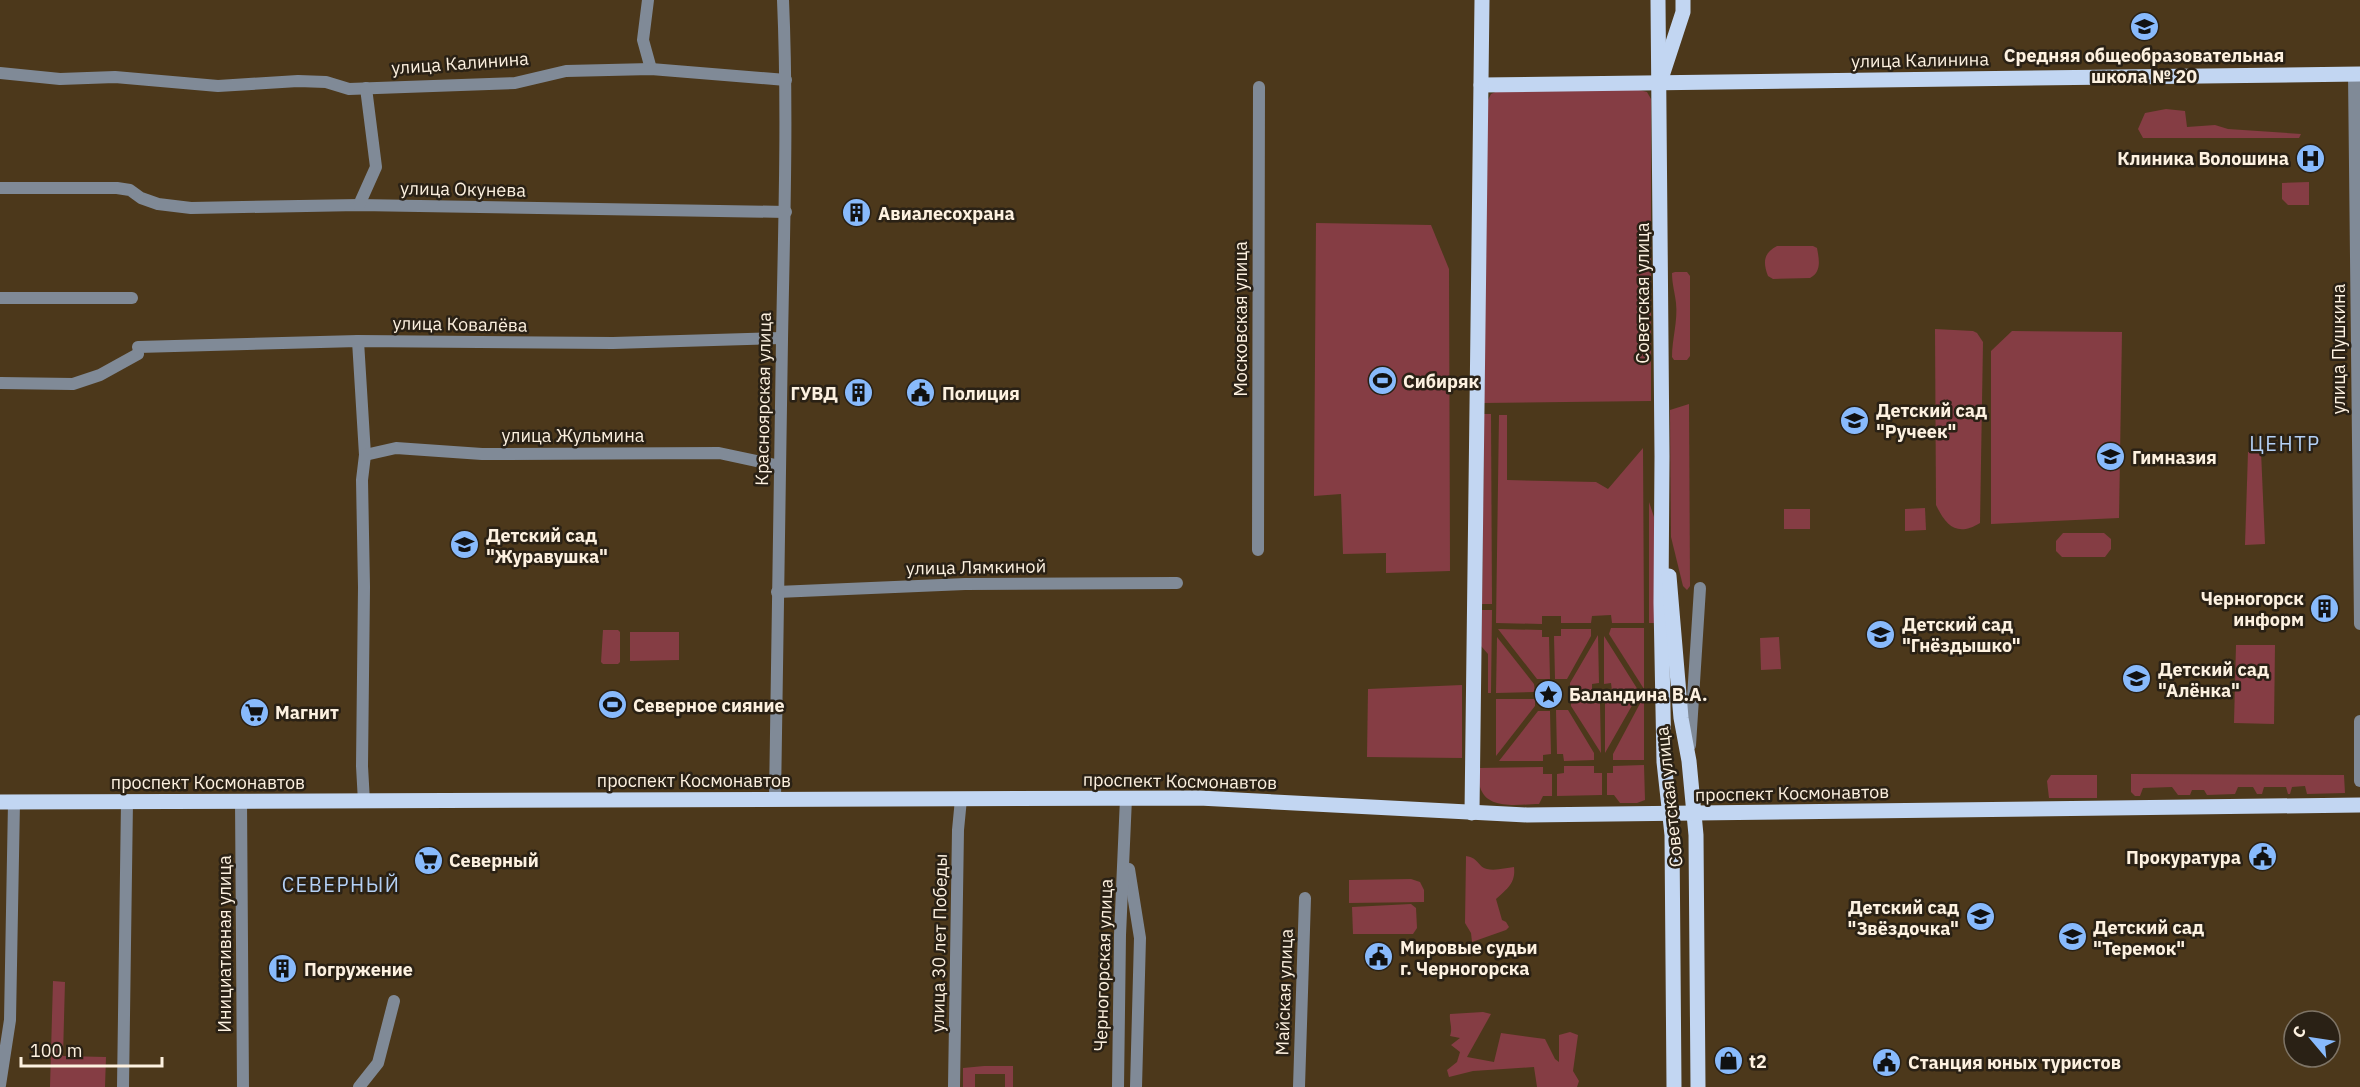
<svg xmlns="http://www.w3.org/2000/svg" width="2360" height="1087" viewBox="0 0 2360 1087" font-family="'IBM Plex Sans',sans-serif">
  <style>
    .green { fill: #853d44 }
    .lines { fill: none; stroke-linecap: round; stroke-linejoin: round }
    .minor { stroke: #808a97; stroke-width: 12 }
    .major { stroke: #c2d6f2; stroke-width: 15 }
    .labels { text-anchor: middle; dominant-baseline: central; stroke-width: 5; stroke-linejoin: round; paint-order: stroke }
    .poi-label { font-size: 18px; font-weight: bold; fill: #fdf1e0; stroke: #2a2115; text-anchor: start }
    .street-label { font-size: 18px; fill: #fdf1e0; stroke: #2a2115 }
    .neighbourhood-label { font-size: 20px; letter-spacing: 1.5px; fill: #b4d0f5; stroke: #2a2115 }
  </style>
  <rect width="100%" height="100%" fill="#4c381b"/>
  <g class="green">
    <polygon points="1635,89 1647,92 1651,99 1651,401 1482,403 1486,104 1491,94 1500,90"/>
    <polygon points="2166,109 2185,111 2187,127 2215,125 2228,129 2301,134 2299,138 2143,138 2138,129 2145,113"/>
    <polygon points="2309,182 2309,205 2288,205 2282,199 2282,183"/>
    <polygon points="1316,223 1431,225 1449,269 1450,571 1386,573 1386,553 1343,554 1341,494 1314,496"/>
    <path d="M 1777,246 L 1813,246 L 1817,248 C 1819,259 1822,272 1810,278 L 1773,279 L 1768,276 C 1763,263 1763,253 1777,246 Z"/>
    <path d="M 1675,272 L 1687,272 L 1690,276 L 1690,356 L 1687,360 L 1674,360 L 1672,357 C 1672,339 1678,321 1676,303 C 1675,293 1672,284 1672,273 Z"/>
    <path d="M 1935,329 L 1973,331 L 1977,333 L 1983,342 L 1980,523 C 1957,537 1946,526 1936,505 Z"/>
    <polygon points="2012,331 2122,332 2119,518 1991,524 1991,351"/>
    <polygon points="1689,404 1690,586 1687,590 1683,586 1671,537 1670,410"/>
    <polygon points="1484,414 1491,414 1492,604 1482,604"/>
    <polygon points="1499,415 1507,415 1507,480 1596,482 1608,489 1643,448 1644,623 1612,623 1611,615 1592,616 1591,623 1561,623 1561,616 1542,616 1542,624 1496,623"/>
    <polygon points="2261,451 2265,544 2245,545 2248,452"/>
    <polygon points="1649,502 1654,517 1655,623 1649,623"/>
    <polygon points="1925,508 1926,530 1905,531 1905,509"/>
    <rect x="1784" y="509" width="26" height="20"/>
    <polygon points="2063,533 2104,533 2111,539 2111,549 2105,557 2062,557 2056,551 2056,541"/>
    <polygon points="1482,610 1492,610 1491,693 1488,693 1488,654 1481,646"/>
    <polygon points="1611,628 1644,628 1644,689 1609,634"/>
    <polygon points="1498,629 1542,630 1542,637 1549,637 1550,679 1537,679"/>
    <polygon points="1561,629 1591,629 1591,636 1567,679 1555,679 1554,636 1561,636"/>
    <polygon points="603,630 618,630 620,632 620,662 618,664 603,664 601,662"/>
    <polygon points="630,632 679,632 679,660 630,661"/>
    <polygon points="1598,635 1599,683 1592,684 1592,690 1570,691 1570,683"/>
    <polygon points="1604,636 1638,690 1612,691 1611,683 1604,684"/>
    <polygon points="1497,637 1534,684 1535,692 1496,693"/>
    <polygon points="1779,637 1781,669 1761,670 1760,638"/>
    <polygon points="2236,645 2275,645 2274,724 2234,723"/>
    <polygon points="1462,685 1462,758 1367,757 1368,689"/>
    <polygon points="1638,695 1605,753 1605,703 1612,703 1612,696"/>
    <polygon points="1593,696 1593,703 1600,703 1601,753 1571,706 1571,697"/>
    <polygon points="1644,696 1644,760 1613,760 1613,754"/>
    <polygon points="1496,699 1535,699 1535,706 1496,756"/>
    <polygon points="1556,710 1568,710 1594,753 1594,760 1564,761 1563,754 1557,754"/>
    <polygon points="1538,711 1550,711 1551,754 1543,755 1543,761 1499,761"/>
    <polygon points="1644,765 1645,800 1637,803 1620,803 1614,795 1607,795 1607,773 1613,773 1613,766"/>
    <polygon points="1564,766 1594,766 1594,773 1602,773 1602,795 1557,796 1557,774 1564,773"/>
    <path d="M 1543,767 L 1543,774 L 1552,774 L 1552,796 L 1543,796 L 1539,804 C 1520,804 1487,811 1480,787 C 1478,781 1478,774 1478,768 Z"/>
    <polygon points="2131,774 2344,775 2345,793 2307,794 2305,786 2292,787 2290,794 2288,794 2286,787 2264,787 2262,794 2257,794 2253,787 2238,787 2235,794 2207,795 2204,790 2192,790 2190,795 2178,795 2172,787 2143,788 2140,796 2135,796 2131,792"/>
    <polygon points="2051,775 2097,775 2097,798 2049,798 2047,781"/>
    <path d="M 1466,856 C 1479,858 1478,867 1487,869 C 1495,871 1506,868 1514,867 C 1516,883 1507,889 1496,899 L 1502,920 L 1506,922 L 1509,927 L 1506,930 L 1472,942 L 1471,933 L 1465,923 Z"/>
    <polygon points="1411,879 1420,882 1424,890 1424,902 1349,903 1349,880"/>
    <polygon points="1411,904 1416,908 1417,928 1413,934 1353,934 1352,907"/>
    <polygon points="53,981 65,982 63,1056 106,1057 105,1087 50,1087"/>
    <path d="M 1483,1012 L 1491,1014 L 1467,1057 L 1494,1062 L 1501,1033 L 1545,1039 L 1555,1059 L 1559,1062 L 1559,1035 L 1570,1032 L 1578,1035 L 1573,1071 L 1579,1081 L 1577,1087 L 1537,1087 L 1534,1067 L 1473,1071 L 1449,1077 L 1447,1070 L 1457,1062 L 1460,1052 L 1451,1045 L 1460,1038 L 1450,1036 C 1453,1027 1449,1022 1450,1014 Z"/>
    <polygon points="984,1066 1013,1066 1013,1087 1005,1087 1005,1074 975,1074 975,1087 963,1087 963,1068"/>
  </g>
  <g class="lines">
    <g class="minor">
      <polyline points="648,0 643,40 651,69"/>
      <polyline points="0,73 60,79 115,77 218,86 298,81 326,82 349,89 515,83 566,71 651,69 786,80"/>
      <polyline points="2354,74 2360,624"/>
      <polyline points="0,188 117,188 130,190 141,198 158,204 191,208 359,205 786,212"/>
      <polyline points="359,205 376,167 366,88"/>
      <polyline points="0,298 132,298"/>
      <polyline points="358,341 365,455 362,480 364,587 362,766 364,802"/>
      <polyline points="138,347 358,341 613,343 782,338"/>
      <polyline points="0,383 73,384 100,375 138,354"/>
      <polyline points="365,455 396,448 482,454 719,453 780,466"/>
      <polyline points="1258,550 1259,87"/>
      <polyline points="777,592 965,584 1177,583"/>
      <polyline points="2360,721 2360,781"/>
      <polyline points="1690,745 1700,588"/>
      <path d="M 775,799 C 777,646 779,493 782,340 C 784,227 788,114 783,0"/>
      <polyline points="241,800 243,1087"/>
      <polyline points="1129,869 1140,938 1136,1087"/>
      <polyline points="0,1085 10,1020 14,802"/>
      <polyline points="123,1087 127,801"/>
      <polyline points="359,1087 378,1063 394,1001"/>
      <polyline points="954,1087 958,830 961,799"/>
      <polyline points="1118,1087 1120,935 1126,798"/>
      <polyline points="1299,1087 1305,898"/>
    </g>
    <g class="major">
      <polyline points="1658,0 1662,456 1661,603 1664,762 1672,835 1674,1087"/>
      <polyline points="1662,76 1683,12 1683,0"/>
      <polyline points="1481,85 2360,74"/>
      <polyline points="1669,576 1681,718 1689,761 1696,835 1698,1087"/>
      <polyline points="0,802 1199,798 1527,815 2360,805"/>
      <polyline points="1472,813 1482,0"/>
    </g>
  </g>
  <defs>
    <symbol id="school-disc" viewBox="-11 -11 22 22"><circle r="9.5" fill="#88bafc" stroke="#2a2115"/><path d="M0-5L7-2L0 1L-7-2ZM-4 1L0 2.5L4 1V4Q0 6-4 4Z" fill="#111"/></symbol>
    <symbol id="hospital-disc" viewBox="-11 -11 22 22"><circle r="9.5" fill="#88bafc" stroke="#2a2115"/><path d="M-5-5h3v3.5h4V-5h3V5h-3V1.5h-4V5h-3Z" fill="#111"/></symbol>
    <symbol id="building-disc" viewBox="-11 -11 22 22"><circle r="9.5" fill="#88bafc" stroke="#2a2115"/><path d="M-4-6H4V6H1V3H-1V6H-4ZM-2.5-4.3h1.7v1.8h-1.7ZM.8-4.3h1.7v1.8H.8ZM-2.5-1h1.7V.8h-1.7ZM.8-1h1.7V.8H.8Z" fill="#111"/></symbol>
    <symbol id="stadium-disc" viewBox="-11 -11 22 22"><circle r="9.5" fill="#88bafc" stroke="#2a2115"/><path d="M0-5a6.5 5 0 1 0 0 10a6.5 5 0 1 0 0-10ZM-3.5-1.8h7v3.6h-7Z" fill="#111"/></symbol>
    <symbol id="civic-disc" viewBox="-11 -11 22 22"><circle r="9.5" fill="#88bafc" stroke="#2a2115"/><path d="M-.6-6.5H3V-4.5H.6V-3L4-1V1h2V6H-6V1h2V-1L-.6-3ZM-1.2 2.5V6h2.4V2.5Z" fill="#111"/></symbol>
    <symbol id="sight-disc" viewBox="-11 -11 22 22"><circle r="9.5" fill="#88bafc" stroke="#2a2115"/><path d="M0-6L1.8-2.2L6-1.7L2.9 1.2L3.7 5.4L0 3.3L-3.7 5.4L-2.9 1.2L-6-1.7L-1.8-2.2Z" fill="#111"/></symbol>
    <symbol id="supermarket-disc" viewBox="-11 -11 22 22"><circle r="9.5" fill="#88bafc" stroke="#2a2115"/><path d="M-6-5.5h2.5l.6 2H6L4.5 2H-2.5L-4.4-4H-6ZM-1.5 3.2a1.3 1.3 0 1 0 .1 0ZM3 3.2a1.3 1.3 0 1 0 .1 0Z" fill="#111"/></symbol>
    <symbol id="shop-disc" viewBox="-11 -11 22 22"><circle r="9.5" fill="#88bafc" stroke="#2a2115"/><path d="M-5-2.5h2.3a2.7 3.5 0 0 1 5.4 0H5L5.5 6h-11ZM-1.5-2.5h3a1.5 2.3 0 0 0-3 0Z" fill="#111"/></symbol>
  </defs>
  <g fill-rule="evenodd">
    <use href="#school-disc" x="2128" y="10" width="33" height="33"/>
    <use href="#hospital-disc" x="2294" y="142" width="33" height="33"/>
    <use href="#building-disc" x="840" y="196" width="33" height="33"/>
    <use href="#stadium-disc" x="1366" y="364" width="33" height="33"/>
    <use href="#building-disc" x="842" y="376" width="33" height="33"/>
    <use href="#civic-disc" x="904" y="376" width="33" height="33"/>
    <use href="#school-disc" x="1838" y="404" width="33" height="33"/>
    <use href="#school-disc" x="2094" y="440" width="33" height="33"/>
    <use href="#school-disc" x="448" y="528" width="33" height="33"/>
    <use href="#building-disc" x="2308" y="592" width="33" height="33"/>
    <use href="#school-disc" x="1864" y="618" width="33" height="33"/>
    <use href="#school-disc" x="2120" y="662" width="33" height="33"/>
    <use href="#sight-disc" x="1532" y="678" width="33" height="33"/>
    <use href="#stadium-disc" x="596" y="688" width="33" height="33"/>
    <use href="#supermarket-disc" x="238" y="696" width="33" height="33"/>
    <use href="#civic-disc" x="2246" y="840" width="33" height="33"/>
    <use href="#supermarket-disc" x="412" y="844" width="33" height="33"/>
    <use href="#school-disc" x="1964" y="900" width="33" height="33"/>
    <use href="#school-disc" x="2056" y="920" width="33" height="33"/>
    <use href="#civic-disc" x="1362" y="940" width="33" height="33"/>
    <use href="#building-disc" x="266" y="952" width="33" height="33"/>
    <use href="#shop-disc" x="1712" y="1044" width="33" height="33"/>
    <use href="#civic-disc" x="1870" y="1046" width="33" height="33"/>
  </g>
  <g class="labels">
    <g class="poi-label">
      <text x="2144" y="55" text-anchor="middle">Средняя общеобразовательная<tspan x="2144" dy="21">школа № 20</tspan></text>
      <text x="2289" y="158" text-anchor="end">Клиника Волошина</text>
      <text x="878" y="213">Авиалесохрана</text>
      <text x="1403" y="381">Сибиряк</text>
      <text x="838" y="393" text-anchor="end">ГУВД</text>
      <text x="942" y="393">Полиция</text>
      <text x="1876" y="410">Детский сад<tspan x="1876" dy="21">"Ручеек"</tspan></text>
      <text x="2132" y="457">Гимназия</text>
      <text x="486" y="535">Детский сад<tspan x="486" dy="21">"Журавушка"</tspan></text>
      <text x="2304" y="598" text-anchor="end">Черногорск<tspan x="2304" dy="21">информ</tspan></text>
      <text x="1902" y="624">Детский сад<tspan x="1902" dy="21">"Гнёздышко"</tspan></text>
      <text x="2158" y="669">Детский сад<tspan x="2158" dy="21">"Алёнка"</tspan></text>
      <text x="1569" y="694">Баландина В.А.</text>
      <text x="633" y="705">Северное сияние</text>
      <text x="275" y="712">Магнит</text>
      <text x="2241" y="857" text-anchor="end">Прокуратура</text>
      <text x="449" y="860">Северный</text>
      <text x="1959" y="907" text-anchor="end">Детский сад<tspan x="1959" dy="21">"Звёздочка"</tspan></text>
      <text x="2093" y="927">Детский сад<tspan x="2093" dy="21">"Теремок"</tspan></text>
      <text x="1400" y="947">Мировые судьи<tspan x="1400" dy="21">г. Черногорска</tspan></text>
      <text x="304" y="969">Погружение</text>
      <text x="1749" y="1061">t2</text>
      <text x="1908" y="1062">Станция юных туристов</text>
    </g>
    <g class="street-label">
      <text transform="translate(1920 60) rotate(-1)">улица Калинина</text>
      <text transform="translate(460 63) rotate(-4)">улица Калинина</text>
      <text transform="translate(463 189) rotate(1)">улица Окунева</text>
      <text transform="translate(1642 293) rotate(-90)">Советская улица</text>
      <text transform="translate(1240 319) rotate(-90)">Московская улица</text>
      <text transform="translate(460 324) rotate(1)">улица Ковалёва</text>
      <text transform="translate(2338 349) rotate(-90)">улица Пушкина</text>
      <text transform="translate(763 399) rotate(-89)">Красноярская улица</text>
      <text x="573" y="435">улица Жульмина</text>
      <text transform="translate(976 567) rotate(-1)">улица Лямкиной</text>
      <text x="694" y="780">проспект Космонавтов</text>
      <text transform="translate(1180 781) rotate(1)">проспект Космонавтов</text>
      <text x="208" y="782">проспект Космонавтов</text>
      <text transform="translate(1792 793) rotate(-1)">проспект Космонавтов</text>
      <text transform="translate(1669 797) rotate(-96)">Советская улица</text>
      <text transform="translate(939 943) rotate(-89)">улица 30 лет Победы</text>
      <text transform="translate(224 944) rotate(-90)">Инициативная улица</text>
      <text transform="translate(1103 965) rotate(-88)">Черногорская улица</text>
      <text transform="translate(1284 992) rotate(-88)">Майская улица</text>
    </g>
    <g class="neighbourhood-label">
      <text x="2285" y="443">ЦЕНТР</text>
      <text x="341" y="884">СЕВЕРНЫЙ</text>
    </g>
  </g>
  <g transform="translate(2312 1039) rotate(299)"><circle r="28" fill="#2a2115" stroke="#7e7466" stroke-width="1.5"/>
  <path d="M0-4.5L10 22L0 15L-10 22Z" fill="#88bafc"/>
  <text y="-9" font-size="16" font-weight="bold" text-anchor="middle" fill="#fdf1e0">С</text>
  </g>
  <path d="M21 1057v9h141v-9" fill="none" stroke="#fdf1e0" stroke-width="3"/>
  <text x="30" y="1057" font-size="18" fill="#fdf1e0" stroke="#2a2115" stroke-width="4.5" paint-order="stroke">100 m</text>
</svg>
